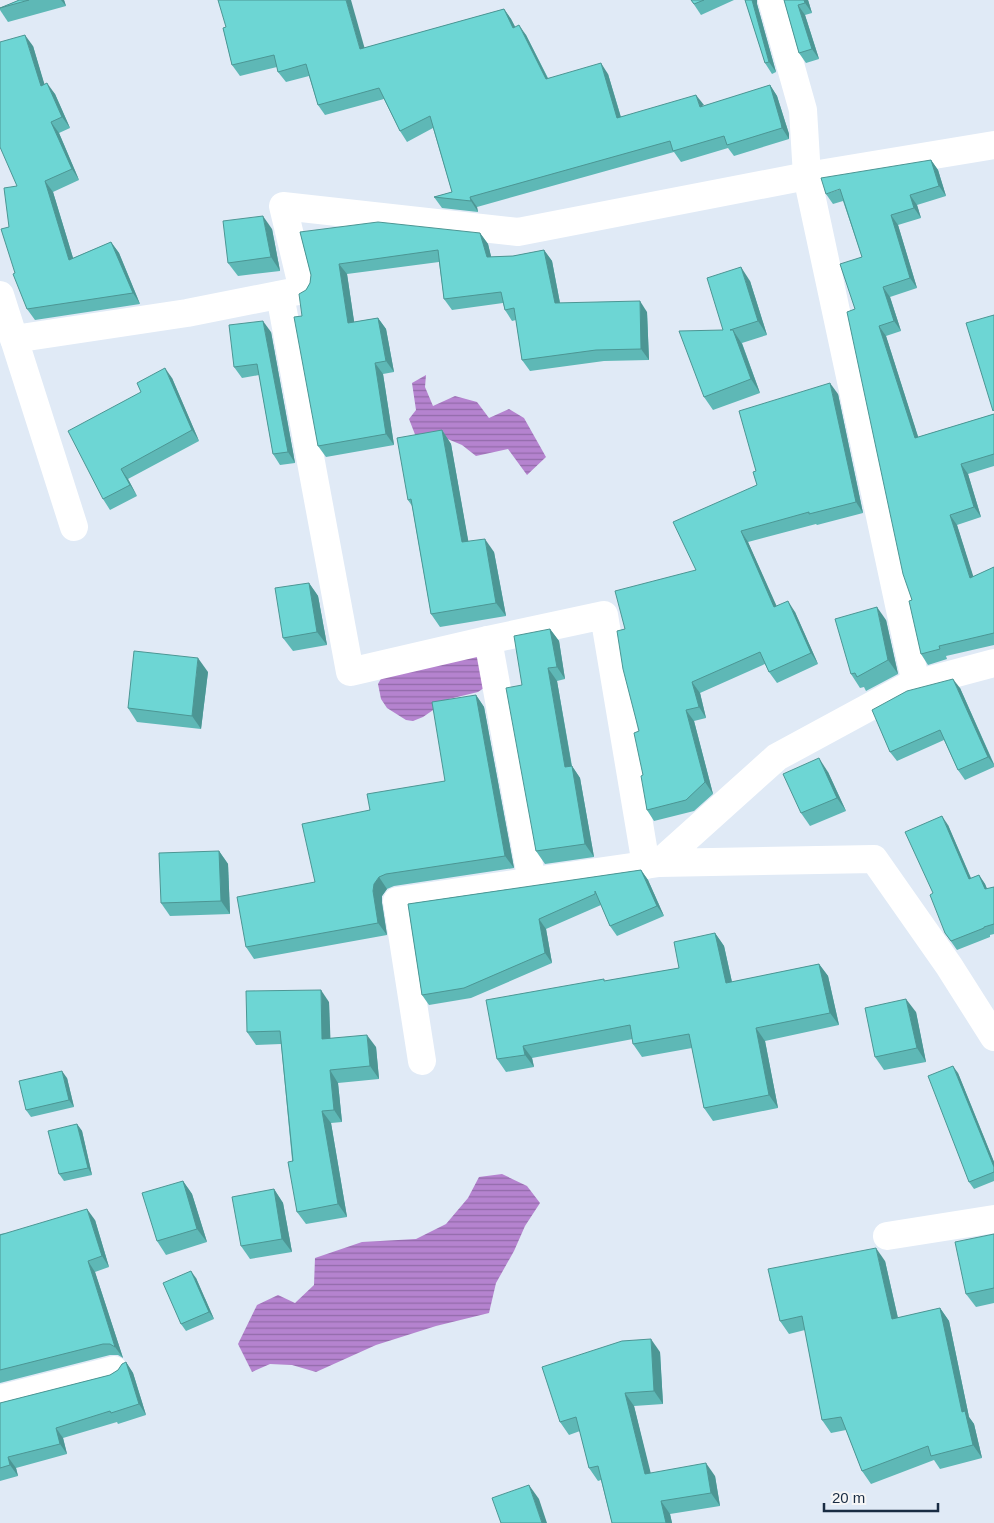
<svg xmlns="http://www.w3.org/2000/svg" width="994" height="1523" viewBox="0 0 994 1523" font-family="Helvetica,sans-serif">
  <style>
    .water { fill: url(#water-rules) }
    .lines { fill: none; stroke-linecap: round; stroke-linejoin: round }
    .minor { stroke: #fff; stroke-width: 28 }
    .wall { fill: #5eb8b6 }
    .shaded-wall { fill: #4c9694 }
    .building { fill: #6dd6d4; stroke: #4c9694 }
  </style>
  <defs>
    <pattern id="water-rules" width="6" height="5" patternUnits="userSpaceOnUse" patternTransform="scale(1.25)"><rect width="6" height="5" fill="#b583cf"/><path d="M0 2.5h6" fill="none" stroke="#926baa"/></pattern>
  </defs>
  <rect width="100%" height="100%" fill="#e0eaf6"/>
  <g class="water">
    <polygon points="426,375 425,387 433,406 455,396 477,402 489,418 509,409 524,418 546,457 527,475 508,449 476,456 462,445 438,435 416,437 409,419 416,410 412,383"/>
    <polygon points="460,653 482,657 491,683 478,692 449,699 423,717 413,721 406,720 387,708 381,699 378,684 383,675"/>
    <polygon points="502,1174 527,1186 540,1203 525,1226 514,1251 496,1283 489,1313 436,1326 376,1345 316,1372 292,1365 270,1364 252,1372 238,1344 257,1305 278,1295 295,1303 314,1285 315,1258 362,1242 416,1239 446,1224 468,1198 479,1177"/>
  </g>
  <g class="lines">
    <g class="minor">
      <polyline points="772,0 803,110 807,176 916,684"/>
      <polyline points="0,295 74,527"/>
      <polyline points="280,295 350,672 488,640 532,882"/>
      <polyline points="14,339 187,313 303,290 283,206 518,232 807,176 994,145"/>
      <polyline points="488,640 604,615 646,865"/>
      <polyline points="994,663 908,686 777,757 659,863 874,859 949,966 994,1037"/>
      <polyline points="422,1061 397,901 659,863"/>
      <polyline points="887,1236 994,1219"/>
      <polyline points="0,1399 114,1370"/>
    </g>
  </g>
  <g class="wall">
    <polygon points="19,0 64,0 66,6 8,22 0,10 0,8"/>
    <polygon points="691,0 734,0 701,15"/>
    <polygon points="745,0 757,0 757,4 776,72 772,74 765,63"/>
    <polygon points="784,0 808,0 812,13 805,15 819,59 806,63 799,53"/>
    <polygon points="504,9 511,19 515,27 526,35 548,78 608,74 621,117 704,106 770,85 777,96 789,134 789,139 734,156 728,148 681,162 674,152 477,207 478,212 442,208 434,197 452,192 433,128 407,142 400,131 384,99 325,115 318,105 309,76 286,82 278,72 277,67 240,76 232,65 223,28 364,48"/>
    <polygon points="33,46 44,84 55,94 70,128 59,133 79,180 53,192 73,258 111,242 119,253 140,304 35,320 27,309 15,273 9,227 17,186"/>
    <polygon points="931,160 938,170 946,196 917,205 921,218 898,225 917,288 890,297 901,331 886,336 918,437 994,414 994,466 968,474 981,517 957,525 973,577 994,567 994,645 946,656 947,659 928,665 921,654 912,600 855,309 862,257 843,201 833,204 826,194"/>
    <polygon points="272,229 280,271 238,276 228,263"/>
    <polygon points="300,232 480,233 488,244 491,257 513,256 544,250 552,261 560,303 647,312 649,360 604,361 530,371 522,360 516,320 512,321 505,310 503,303 452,310 444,299 439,262 347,274 354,322 378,318 386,329 394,372 383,374 394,445 326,457 318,446 302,316 306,290 310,283 311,275"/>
    <polygon points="750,281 767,335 742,343 760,393 713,410 704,397 723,330"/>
    <polygon points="271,332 295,463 280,465 273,454 259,375 242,378 234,367"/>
    <polygon points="172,378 199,441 128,479 137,496 110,510 103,499"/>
    <polygon points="838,394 863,513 817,525 816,524 748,542 776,606 795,612 818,664 777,683 769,672 765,664 700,693 706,718 694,721 713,794 694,811 654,821 647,810 643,775 639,731 625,629 696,570 757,485 756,471"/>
    <polygon points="442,430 451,444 468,541 494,552 506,616 440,627 431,614 412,506 408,500"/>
    <polygon points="309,583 318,596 327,645 293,651 283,638"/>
    <polygon points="886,620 898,674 866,691 864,687 860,688 851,674"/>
    <polygon points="550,629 559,641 565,679 557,681 572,766 580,778 594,857 545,864 536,851 522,685"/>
    <polygon points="208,672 201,729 137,722 128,708"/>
    <polygon points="960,688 994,764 994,767 965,780 958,770 944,740 897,761 890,752"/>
    <polygon points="476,695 484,707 514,868 394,886 387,889 382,896 382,903 387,935 254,959 246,947 315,882 370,810 445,781"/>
    <polygon points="828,772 846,811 810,826 801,813"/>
    <polygon points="948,825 971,878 979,875 985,884 987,889 994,887 994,934 990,935 990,937 957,950 945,933 933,893"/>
    <polygon points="219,851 228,864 230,914 170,916 161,903"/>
    <polygon points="641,870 648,880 664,916 617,936 610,926 601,905 546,929 552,963 471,998 429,1005 422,995 408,904"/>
    <polygon points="715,933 724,946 732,982 819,964 828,976 839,1025 765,1041 778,1108 713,1121 704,1108 692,1048 642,1057 633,1044 633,1039 532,1058 534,1067 506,1072 497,1059 605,981 679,968"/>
    <polygon points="329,1002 330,1039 376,1047 379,1079 338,1083 342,1122 331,1123 347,1217 306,1224 297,1212 281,1044 256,1045 247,1032"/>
    <polygon points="916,1012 926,1062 884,1070 875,1057"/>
    <polygon points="958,1073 994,1162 994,1181 974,1189 969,1182"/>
    <polygon points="67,1078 74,1107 31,1117 26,1110"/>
    <polygon points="77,1124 82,1131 92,1175 64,1181 59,1174"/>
    <polygon points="183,1181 192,1194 207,1242 166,1255 157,1241"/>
    <polygon points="274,1189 283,1203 292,1252 250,1259 241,1246"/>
    <polygon points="95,1220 109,1267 95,1272 123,1358 118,1355 110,1355 0,1383 0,1234"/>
    <polygon points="994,1234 994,1303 976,1307 966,1294"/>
    <polygon points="885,1261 898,1318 940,1308 949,1321 969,1417 974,1424 982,1458 940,1469 934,1460 871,1484 862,1471 846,1430 831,1433 822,1420 805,1330 789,1334 780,1321"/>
    <polygon points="196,1278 214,1319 186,1331 181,1324"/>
    <polygon points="660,1352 663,1404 634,1406 650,1473 715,1476 720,1506 670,1514 672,1523 612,1523 601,1480 598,1481 589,1468 580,1431 569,1435 560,1422"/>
    <polygon points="126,1362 133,1373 146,1415 118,1424 117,1422 63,1438 67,1454 16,1468 18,1476 0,1481 0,1403 110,1375 118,1370"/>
  </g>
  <g class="shaded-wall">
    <polygon points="61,0 64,0 66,6"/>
    <polygon points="346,0 351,0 368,60 360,49"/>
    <polygon points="752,0 757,0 757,4 776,72 769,62"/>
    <polygon points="804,0 808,0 812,13 805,3"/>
    <polygon points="798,5 805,15 819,59 812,49"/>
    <polygon points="504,9 511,19 521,38 513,28"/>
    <polygon points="519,25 526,35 553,89 546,79"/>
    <polygon points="25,35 33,46 48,96 41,86"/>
    <polygon points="601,63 608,74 624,128 617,118"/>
    <polygon points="47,83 55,94 70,128 62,117"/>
    <polygon points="770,85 777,96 789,134 789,139 782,128"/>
    <polygon points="696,95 704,105 700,107"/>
    <polygon points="51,122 59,133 79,180 72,169"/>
    <polygon points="931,160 938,170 946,196 939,186"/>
    <polygon points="45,181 53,192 77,271 69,260"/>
    <polygon points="910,195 917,205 921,218 914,208"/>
    <polygon points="470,197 477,207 478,212 471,201"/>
    <polygon points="891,215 898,225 917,288 910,278"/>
    <polygon points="263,216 272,229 280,271 271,257"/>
    <polygon points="480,233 488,244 494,268 487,257"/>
    <polygon points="111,242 119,253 140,304 133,293"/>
    <polygon points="544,250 552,261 562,314 555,303"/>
    <polygon points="339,264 347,274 356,334 348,323"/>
    <polygon points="741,267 750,281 767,335 758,321"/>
    <polygon points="883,287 890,297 901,331 894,321"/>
    <polygon points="640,301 647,312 649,360 641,349"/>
    <polygon points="378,318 386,329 394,372 386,361"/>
    <polygon points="263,321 271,332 295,463 288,452"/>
    <polygon points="879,326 886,336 922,449 915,438"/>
    <polygon points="733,330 742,344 760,393 751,379"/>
    <polygon points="375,363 383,374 394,445 386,434"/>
    <polygon points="165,368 172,378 199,441 192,430"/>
    <polygon points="830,383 838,394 863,513 856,502"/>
    <polygon points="442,430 451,444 471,556 462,542"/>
    <polygon points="961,464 968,474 981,517 974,507"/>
    <polygon points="121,469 128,479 137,496 130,485"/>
    <polygon points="950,515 957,525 977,588 970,578"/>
    <polygon points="741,531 748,542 782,618 774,607"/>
    <polygon points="485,539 494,552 506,616 496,603"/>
    <polygon points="309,583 318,596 327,645 317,632"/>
    <polygon points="788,601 795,612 818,664 811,653"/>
    <polygon points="877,607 886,620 898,674 888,660"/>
    <polygon points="550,629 559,641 565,679 557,667"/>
    <polygon points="198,658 208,672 201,729 192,716"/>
    <polygon points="548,668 557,681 574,780 565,767"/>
    <polygon points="953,679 960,688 994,765 988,757"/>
    <polygon points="692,682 700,693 706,718 699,707"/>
    <polygon points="476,695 484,707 514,868 505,856"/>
    <polygon points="686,710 694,721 713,794 705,782"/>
    <polygon points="819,758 828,772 846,811 837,798"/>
    <polygon points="572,766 580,778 594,857 585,844"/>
    <polygon points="942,816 948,825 975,888 969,879"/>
    <polygon points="219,851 228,864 230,914 221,901"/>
    <polygon points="641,870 648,880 664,916 657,906"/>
    <polygon points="979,875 985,884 991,898 985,889"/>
    <polygon points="379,877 387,889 382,896 382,903 387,935 378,923 373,891 374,884"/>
    <polygon points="539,919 546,929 552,963 545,953"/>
    <polygon points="715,933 724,946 735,996 726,983"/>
    <polygon points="819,964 828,976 839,1025 830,1013"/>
    <polygon points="321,990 329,1002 331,1052 322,1039"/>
    <polygon points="906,999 916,1012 926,1062 917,1048"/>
    <polygon points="756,1028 765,1041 778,1108 769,1095"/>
    <polygon points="367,1035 376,1047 379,1079 370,1066"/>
    <polygon points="523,1046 532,1058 534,1067 525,1055"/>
    <polygon points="953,1066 958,1073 994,1162 994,1167"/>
    <polygon points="330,1070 338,1083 342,1122 334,1110"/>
    <polygon points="62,1071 67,1078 74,1107 69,1100"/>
    <polygon points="322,1111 331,1123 347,1217 338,1204"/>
    <polygon points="77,1124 82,1131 92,1175 88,1168"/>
    <polygon points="183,1181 192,1194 207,1242 197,1229"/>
    <polygon points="274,1189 283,1203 292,1252 282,1239"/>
    <polygon points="87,1209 95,1220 109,1267 102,1256"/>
    <polygon points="876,1248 885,1261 901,1332 892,1319"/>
    <polygon points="88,1261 95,1272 123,1358 115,1347"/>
    <polygon points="191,1271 196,1278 214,1319 209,1312"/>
    <polygon points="940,1308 949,1321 969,1417 974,1424 982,1458 973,1445 962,1412"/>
    <polygon points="651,1339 660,1352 663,1404 654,1391"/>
    <polygon points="126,1362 133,1373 146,1415 139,1404"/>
    <polygon points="625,1393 634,1406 654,1486 645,1474"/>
    <polygon points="56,1428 63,1438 67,1454 60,1444"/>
    <polygon points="8,1457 16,1468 18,1476 10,1465"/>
    <polygon points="706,1463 715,1476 720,1506 711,1493"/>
    <polygon points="529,1485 539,1499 547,1523 542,1523"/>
    <polygon points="661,1501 670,1514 672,1523 666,1523"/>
  </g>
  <g class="building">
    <polygon points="19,0 29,0 0,8 17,1"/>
    <polygon points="218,0 346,0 360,49 504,9 513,28 519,25 546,79 601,63 617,118 696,95 700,107 770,85 781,123 782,128 727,145 724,136 673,151 670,141 470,197 471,201 434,197 452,192 430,116 400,131 379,88 318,105 306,64 278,72 274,55 232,65 223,28 226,27"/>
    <polygon points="691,0 704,0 694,4"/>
    <polygon points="745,0 752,0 769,62 765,63"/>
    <polygon points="784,0 804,0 805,3 798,5 812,49 799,53"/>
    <polygon points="25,35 41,86 47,83 62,117 51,122 72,169 45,181 69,260 111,242 133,293 27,309 13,274 15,273 1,229 9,227 4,188 17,186 0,147 0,42"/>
    <polygon points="931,160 939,186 910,195 914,208 891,215 910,278 883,287 894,321 879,326 915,438 994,414 994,454 961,464 974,507 950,515 970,578 994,567 994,633 939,646 940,649 921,654 909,601 912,600 903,574 847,312 855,309 840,264 862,257 840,189 826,194 821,178"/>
    <polygon points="263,216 271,257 228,263 223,221"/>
    <polygon points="378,222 480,233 487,257 513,256 544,250 555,303 640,301 641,349 596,350 522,360 514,308 505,310 501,292 444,299 438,250 339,264 348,323 378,318 386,361 375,363 386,434 318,446 294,317 302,316 299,294 306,290 310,283 311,275 300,232"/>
    <polygon points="741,267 758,321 730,330 733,330 751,379 704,397 679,331 723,330 707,278"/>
    <polygon points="994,315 994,410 993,411 966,323"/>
    <polygon points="263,321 288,452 273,454 257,364 234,367 229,325"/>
    <polygon points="165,368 192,430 121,469 130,485 103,499 68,431 141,392 137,383"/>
    <polygon points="830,383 856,502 809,514 809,512 741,531 774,607 788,601 811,653 769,672 760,652 692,682 699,707 686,710 705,782 686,800 647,810 641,776 643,775 634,733 639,731 623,669 617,631 625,629 615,591 696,570 673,522 757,485 753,472 756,471 739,411"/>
    <polygon points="442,430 462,542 485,539 496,603 431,614 411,499 408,500 397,438"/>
    <polygon points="309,583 317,632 283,638 275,588"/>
    <polygon points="877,607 888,660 857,677 855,673 851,674 835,619"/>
    <polygon points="550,629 557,667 548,668 565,767 572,766 585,844 536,851 506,688 522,685 514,636"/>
    <polygon points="134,651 198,658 192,716 128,708"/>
    <polygon points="953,679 988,757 958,770 940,730 890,752 872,710 907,691"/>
    <polygon points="476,695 505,856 386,874 379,877 374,884 373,891 378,923 246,947 237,897 315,882 302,824 370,810 367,794 445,781 432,702"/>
    <polygon points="819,758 837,798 801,813 783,774"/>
    <polygon points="942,816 969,879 979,875 985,889 994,887 994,924 984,927 984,928 951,941 945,933 930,895 933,893 905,832"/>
    <polygon points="219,851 221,901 161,903 159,853"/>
    <polygon points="641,870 657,906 610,926 595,891 595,894 539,919 545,953 464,988 422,995 408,904"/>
    <polygon points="715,933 726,983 819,964 830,1013 756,1028 769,1095 704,1108 689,1034 633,1044 630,1025 523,1046 525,1055 497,1059 486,1000 604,979 604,981 679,968 674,942"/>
    <polygon points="321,990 322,1039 367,1035 370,1066 330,1070 334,1110 322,1111 338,1204 297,1212 288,1162 293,1161 280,1031 247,1032 246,991"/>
    <polygon points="906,999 917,1048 875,1057 865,1008"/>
    <polygon points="953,1066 994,1167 994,1172 969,1182 928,1076"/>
    <polygon points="62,1071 69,1100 26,1110 19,1081"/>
    <polygon points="77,1124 88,1168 59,1174 48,1131"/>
    <polygon points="183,1181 197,1229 157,1241 142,1193"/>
    <polygon points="274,1189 282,1239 241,1246 232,1197"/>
    <polygon points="87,1209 102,1256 88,1261 115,1347 110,1344 103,1344 0,1370 0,1235"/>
    <polygon points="994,1234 994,1288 966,1294 955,1242"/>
    <polygon points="876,1248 892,1319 940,1308 962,1412 965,1411 973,1445 931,1456 928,1446 862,1471 841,1417 822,1420 802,1316 780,1321 768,1269"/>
    <polygon points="191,1271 209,1312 181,1324 163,1283"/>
    <polygon points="651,1339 654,1391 625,1393 645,1474 706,1463 711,1493 661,1501 666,1523 612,1523 598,1466 589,1468 576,1417 560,1422 542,1367 622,1341"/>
    <polygon points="126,1362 139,1404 111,1413 110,1411 56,1428 60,1444 8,1457 10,1465 0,1468 0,1403 110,1375 118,1370 122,1364"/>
    <polygon points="529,1485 542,1523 501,1523 492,1498"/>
  </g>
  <path d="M824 1503v8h114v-8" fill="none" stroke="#192c43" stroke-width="2.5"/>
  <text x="832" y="1503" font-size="15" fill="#192c43" stroke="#f6f6f6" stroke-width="4" paint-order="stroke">20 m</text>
</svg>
